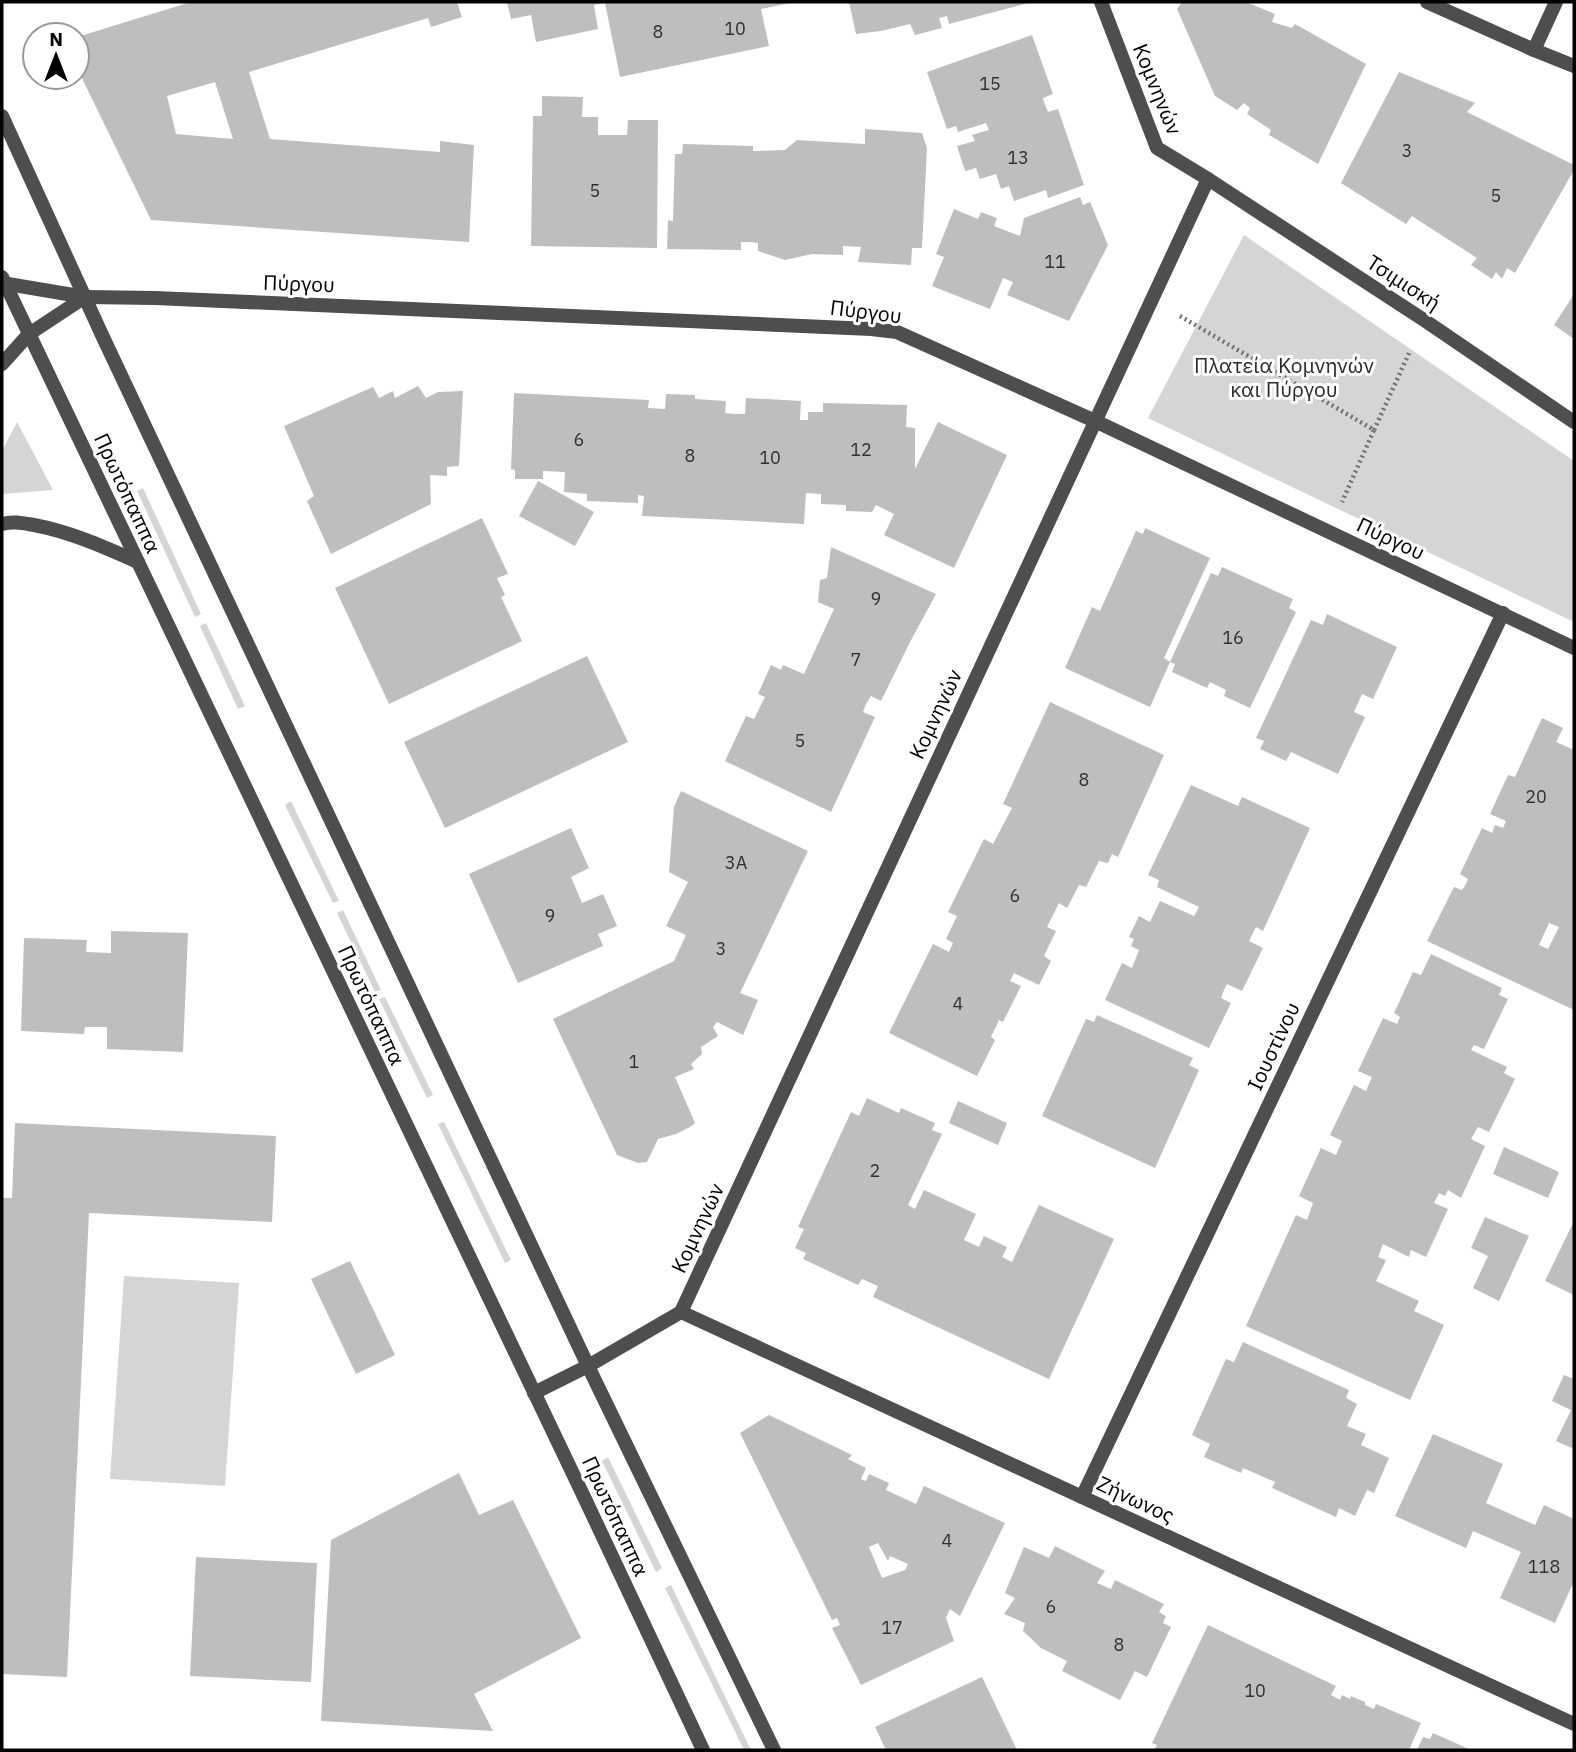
<svg xmlns="http://www.w3.org/2000/svg" width="1576" height="1752" viewBox="0 0 1576 1752" font-family="'IBM Plex Sans',sans-serif">
  <style>
    .green { fill: #d5d5d5 }
    .building { fill: #bebebe; fill-rule: evenodd }
    .lines { fill: none; stroke-linecap: round; stroke-linejoin: round }
    .path { stroke: #707070; stroke-width: 4.5; stroke-dasharray: 2 3.5; stroke-linecap: butt }
    .minor { stroke: #4e4e4e; stroke-width: 14 }
    .tertiary { stroke: #4e4e4e; stroke-width: 14 }
    .labels { text-anchor: middle; dominant-baseline: central; stroke-width: 6; stroke-linejoin: round; paint-order: stroke }
    .number-label { font-size: 18px; fill: #303030 }
    .street-label { font-size: 21px; fill: #000; stroke: #fff }
    .park-label { font-size: 21px; fill: #2c2c2c; stroke: #fff }
  </style>
  <rect width="100%" height="100%" fill="#fff"/>
  <g class="green">
    <polygon points="1244,235 1574,461 1574,622 1148,418"/>
    <polygon points="17,422 53,490 2,494 2,451"/>
    <polygon points="143,488 201,614 195,617 137,491"/>
    <polygon points="206,623 245,706 238,709 200,626"/>
    <polygon points="291,801 339,901 333,903 285,805"/>
    <polygon points="343,910 381,990 375,992 337,913"/>
    <polygon points="385,997 433,1095 427,1098 379,999"/>
    <polygon points="444,1122 511,1260 505,1263 438,1124"/>
    <polygon points="124,1276 239,1283 225,1486 110,1479"/>
    <polygon points="608,1457 662,1568 656,1572 602,1461"/>
    <polygon points="671,1585 751,1750 744,1750 665,1588"/>
  </g>
  <g class="building">
    <path d="M 191,2 L 457,2 L 462,17 L 431,27 L 428,18 L 249,72 L 270,139 L 440,152 L 440,141 L 474,145 L 469,242 L 151,220 L 77,68 L 77,37 ZM 215,82 L 233,139 L 176,134 L 167,96 Z"/>
    <polygon points="507,2 791,2 791,3 761,9 769,46 620,77 605,3 594,5 598,29 536,42 531,15 511,19"/>
    <polygon points="849,2 1028,2 1028,3 949,24 947,16 939,18 942,28 915,35 910,24 881,31 856,34"/>
    <polygon points="1182,2 1246,2 1275,14 1272,22 1292,28 1295,24 1366,64 1318,164 1269,135 1271,130 1247,114 1250,108 1244,103 1237,110 1215,96 1177,9"/>
    <polygon points="1032,35 1053,94 1043,98 1044,102 1048,112 1058,109 1084,185 1048,198 1046,190 1014,201 1009,186 1001,189 996,174 980,179 976,168 965,171 957,146 975,141 972,135 989,130 986,123 958,132 956,126 947,129 927,72"/>
    <polygon points="1399,72 1475,103 1467,112 1574,165 1574,170 1515,273 1507,268 1502,279 1496,272 1492,279 1471,265 1477,258 1418,220 1412,216 1406,224 1341,183"/>
    <polygon points="542,96 583,97 582,117 598,117 598,135 627,135 628,120 658,120 657,248 531,246 533,116 542,116"/>
    <polygon points="865,129 922,133 927,148 922,248 912,248 911,265 858,262 861,247 843,246 843,255 812,254 785,260 758,251 758,243 751,242 741,242 741,250 667,249 668,220 673,221 675,154 682,154 683,144 753,146 753,151 785,150 797,140 865,144"/>
    <polygon points="1080,197 1083,205 1090,202 1108,245 1069,321 1007,295 1013,282 1003,278 990,309 932,286 944,257 936,254 954,209 978,219 981,212 997,218 994,226 1020,236 1024,218"/>
    <polygon points="1574,294 1574,339 1554,325"/>
    <polygon points="418,386 426,398 438,392 463,391 459,466 447,467 447,476 430,475 431,504 331,554 307,501 314,496 284,426 373,387 379,398 393,391 395,398"/>
    <polygon points="514,393 649,400 648,408 665,409 666,394 695,395 695,399 726,401 725,413 735,414 745,414 746,398 801,401 800,420 808,420 808,412 823,412 823,403 907,405 906,427 915,428 915,469 938,422 1007,455 954,568 884,535 894,514 876,505 872,512 846,511 846,505 821,504 821,494 806,493 804,524 730,520 642,516 644,496 638,495 638,503 587,501 587,494 564,492 565,472 543,471 543,479 515,479 515,470 511,469"/>
    <polygon points="538,481 594,512 575,546 519,516"/>
    <polygon points="482,518 508,574 497,578 505,595 501,597 522,641 389,704 335,588"/>
    <polygon points="1145,528 1210,558 1164,658 1170,662 1150,707 1065,668 1092,607 1100,611 1136,531 1143,534"/>
    <polygon points="831,547 936,594 909,644 881,701 871,696 866,704 863,712 875,717 831,812 725,761 746,716 754,719 765,697 758,694 771,665 781,670 783,665 804,674 834,609 818,602 820,580 827,578"/>
    <polygon points="1222,567 1293,599 1289,608 1296,612 1250,708 1224,696 1226,690 1210,682 1207,688 1172,672 1175,664 1170,662 1211,573 1218,576"/>
    <polygon points="1327,614 1397,647 1373,699 1362,694 1354,712 1365,717 1338,774 1291,752 1286,761 1260,749 1264,741 1256,738 1311,620 1323,625"/>
    <polygon points="587,656 628,742 445,828 404,742"/>
    <polygon points="1050,702 1164,755 1118,857 1112,854 1108,863 1099,861 1086,887 1079,885 1067,908 1059,903 1047,927 1056,931 1044,956 1051,961 1039,985 1014,973 1010,981 1021,986 1003,1022 999,1020 991,1037 995,1040 977,1076 889,1033 933,944 949,952 953,943 946,939 957,916 948,912 984,839 993,844 1012,808 1003,804"/>
    <path d="M 1542,718 L 1563,728 L 1556,742 L 1574,750 L 1574,1010 L 1427,941 L 1454,887 L 1462,890 L 1466,884 L 1468,879 L 1460,874 L 1482,828 L 1492,833 L 1495,825 L 1503,828 L 1506,821 L 1490,814 L 1508,775 L 1515,777 ZM 1549,923 L 1559,927 L 1548,949 L 1539,945 Z"/>
    <polygon points="1191,785 1238,806 1242,797 1310,828 1263,931 1256,927 1249,941 1263,948 1242,991 1227,984 1224,990 1221,998 1231,1003 1209,1048 1105,1000 1122,963 1132,968 1139,950 1131,946 1134,939 1129,937 1139,916 1150,922 1160,901 1194,916 1199,907 1157,887 1159,880 1148,875"/>
    <polygon points="681,791 808,851 740,993 758,1000 743,1035 717,1022 713,1027 718,1036 701,1047 702,1054 691,1064 694,1069 675,1077 695,1123 690,1127 676,1134 658,1139 647,1162 638,1163 617,1155 553,1019 674,961 686,935 666,926 688,882 669,872 674,807"/>
    <polygon points="571,828 589,868 571,877 582,903 603,894 617,926 598,934 603,946 518,983 469,874"/>
    <polygon points="111,931 188,933 183,1052 107,1049 107,1027 85,1027 84,1034 21,1031 24,938 87,940 86,952 111,953"/>
    <polygon points="1431,954 1502,988 1499,995 1508,999 1484,1049 1474,1045 1471,1050 1507,1067 1504,1073 1515,1079 1489,1132 1478,1127 1471,1139 1485,1146 1461,1198 1448,1190 1445,1196 1439,1193 1434,1203 1448,1209 1426,1257 1411,1250 1409,1257 1383,1244 1378,1257 1386,1260 1376,1281 1419,1301 1414,1311 1444,1325 1410,1400 1246,1326 1296,1215 1307,1220 1313,1203 1299,1196 1321,1148 1336,1155 1342,1141 1330,1135 1354,1085 1366,1091 1372,1077 1358,1071 1383,1018 1397,1024 1400,1017 1394,1013 1413,972 1421,975"/>
    <polygon points="1097,1015 1193,1058 1189,1065 1199,1070 1155,1168 1042,1116 1086,1019 1094,1022"/>
    <polygon points="867,1098 899,1113 901,1108 935,1123 932,1130 942,1134 908,1205 915,1209 924,1190 976,1214 964,1240 979,1247 984,1236 1007,1247 1002,1257 1012,1262 1039,1205 1114,1239 1049,1379 873,1297 878,1286 862,1279 858,1285 803,1259 806,1253 795,1248 804,1229 798,1227 851,1112 859,1116"/>
    <polygon points="958,1101 1007,1123 998,1145 949,1123"/>
    <polygon points="15,1123 276,1136 272,1222 89,1213 67,1677 2,1674 2,1198 12,1198"/>
    <polygon points="1504,1147 1559,1172 1548,1198 1493,1174"/>
    <polygon points="1485,1217 1529,1236 1499,1301 1473,1288 1488,1256 1471,1248"/>
    <polygon points="1574,1221 1574,1295 1545,1281"/>
    <polygon points="350,1261 395,1355 356,1374 311,1279"/>
    <polygon points="1243,1342 1349,1390 1346,1398 1357,1404 1347,1426 1366,1434 1361,1445 1389,1458 1374,1493 1367,1490 1355,1516 1339,1508 1336,1517 1272,1488 1275,1482 1243,1468 1241,1473 1204,1457 1210,1444 1192,1435 1226,1359 1234,1362"/>
    <polygon points="1564,1375 1574,1379 1574,1449 1556,1441 1571,1410 1552,1401"/>
    <path d="M 769,1415 L 852,1455 L 848,1459 L 866,1468 L 861,1479 L 866,1481 L 869,1474 L 889,1483 L 886,1490 L 916,1504 L 924,1486 L 1005,1523 L 960,1616 L 950,1609 L 946,1618 L 954,1641 L 861,1685 L 832,1628 L 840,1625 L 837,1618 L 832,1620 L 740,1433 ZM 878,1543 L 888,1561 L 890,1556 L 908,1564 L 905,1570 L 882,1578 L 869,1547 Z"/>
    <polygon points="1433,1434 1503,1464 1486,1503 1535,1525 1544,1505 1574,1519 1574,1581 1555,1623 1500,1598 1521,1552 1473,1531 1466,1548 1395,1516"/>
    <polygon points="459,1473 479,1515 513,1500 581,1638 474,1694 493,1731 321,1721 331,1540"/>
    <polygon points="1055,1546 1105,1571 1097,1583 1111,1589 1115,1580 1164,1604 1159,1612 1166,1616 1163,1623 1171,1627 1147,1677 1135,1671 1120,1700 1062,1671 1067,1661 1041,1648 1023,1631 1025,1623 1004,1614 1015,1598 1005,1593 1024,1547 1049,1558"/>
    <polygon points="196,1557 317,1563 311,1682 190,1676"/>
    <polygon points="1208,1625 1336,1686 1331,1695 1340,1700 1342,1695 1350,1699 1351,1696 1365,1702 1365,1705 1374,1709 1376,1704 1421,1723 1409,1750 1154,1750 1157,1745 1152,1743"/>
    <polygon points="982,1677 1017,1750 886,1750 875,1727"/>
    <polygon points="1433,1733 1471,1750 1417,1750 1423,1737 1430,1739"/>
  </g>
  <g class="lines">
    <g class="path">
      <polyline points="1180,316 1374,430 1342,502"/>
      <polyline points="1374,430 1410,351"/>
    </g>
    <g class="minor">
      <polyline points="1101,2 1157,148 1208,179 1424,320 1574,422"/>
      <polyline points="1427,2 1534,50 1574,66"/>
      <polyline points="1534,50 1556,2"/>
      <polyline points="85,297 155,298 871,329 897,332 1095,421 1574,648"/>
      <polyline points="681,1312 1574,1724"/>
      <polyline points="534,1393 588,1366 681,1312 1208,179"/>
      <polyline points="1082,1497 1503,613"/>
    </g>
    <g class="tertiary">
      <polyline points="2,116 102,335 588,1366 774,1750"/>
      <polyline points="2,277 586,1501 703,1750"/>
      <polyline points="2,283 85,297"/>
      <polyline points="2,364 29,334 85,297"/>
      <path d="M 2,524 C 13,521 22,523 34,525 C 71,532 104,547 138,562"/>
    </g>
  </g>
  <g class="labels">
    <g class="number-label">
      <text x="735" y="28">10</text>
      <text x="658" y="31">8</text>
      <text x="990" y="83">15</text>
      <text x="1407" y="150">3</text>
      <text x="1018" y="157">13</text>
      <text x="595" y="190">5</text>
      <text x="1496" y="195">5</text>
      <text x="1055" y="261">11</text>
      <text x="579" y="439">6</text>
      <text x="861" y="449">12</text>
      <text x="690" y="455">8</text>
      <text x="770" y="457">10</text>
      <text x="876" y="598">9</text>
      <text x="1233" y="637">16</text>
      <text x="856" y="659">7</text>
      <text x="800" y="740">5</text>
      <text x="1084" y="779">8</text>
      <text x="1536" y="796">20</text>
      <text x="736" y="862">3Α</text>
      <text x="1015" y="895">6</text>
      <text x="550" y="915">9</text>
      <text x="721" y="948">3</text>
      <text x="958" y="1003">4</text>
      <text x="634" y="1061">1</text>
      <text x="875" y="1170">2</text>
      <text x="947" y="1540">4</text>
      <text x="1544" y="1566">118</text>
      <text x="1051" y="1606">6</text>
      <text x="892" y="1627">17</text>
      <text x="1119" y="1644">8</text>
      <text x="1255" y="1690">10</text>
    </g>
    <g class="street-label">
      <text transform="translate(1158 89) rotate(68)">Κομνηνών</text>
      <text transform="translate(1404 282) rotate(33)">Τσιμισκή</text>
      <text transform="translate(299 283) rotate(2)">Πύργου</text>
      <text transform="translate(866 311) rotate(7)">Πύργου</text>
      <text transform="translate(128 493) rotate(65)">Πρωτόπαππα</text>
      <text transform="translate(1391 538) rotate(25)">Πύργου</text>
      <text transform="translate(935 714) rotate(-65)">Κομνηνών</text>
      <text transform="translate(372 1005) rotate(65)">Πρωτόπαππα</text>
      <text transform="translate(1273 1046) rotate(-65)">Ιουστίνου</text>
      <text transform="translate(697 1228) rotate(-65)">Κομνηνών</text>
      <text transform="translate(1136 1499) rotate(25)">Ζήνωνος</text>
      <text transform="translate(616 1516) rotate(65)">Πρωτόπαππα</text>
    </g>
    <g class="park-label">
      <text x="1284" y="365">Πλατεία Κομνηνών<tspan x="1284" dy="24">και Πύργου</tspan></text>
    </g>
  </g>
  <rect width="1576" height="1752" fill="none" stroke="#000000" stroke-width="7"/>
  <g transform="translate(56 56)"><circle r="33" fill="#ffffff" stroke="#999999" stroke-width="2"/>
  <path d="M0-5L12 26L0 18L-12 26Z" fill="#000000"/>
  <text y="-10" font-size="19" font-weight="bold" text-anchor="middle" fill="#000000">N</text>
  </g>
</svg>
